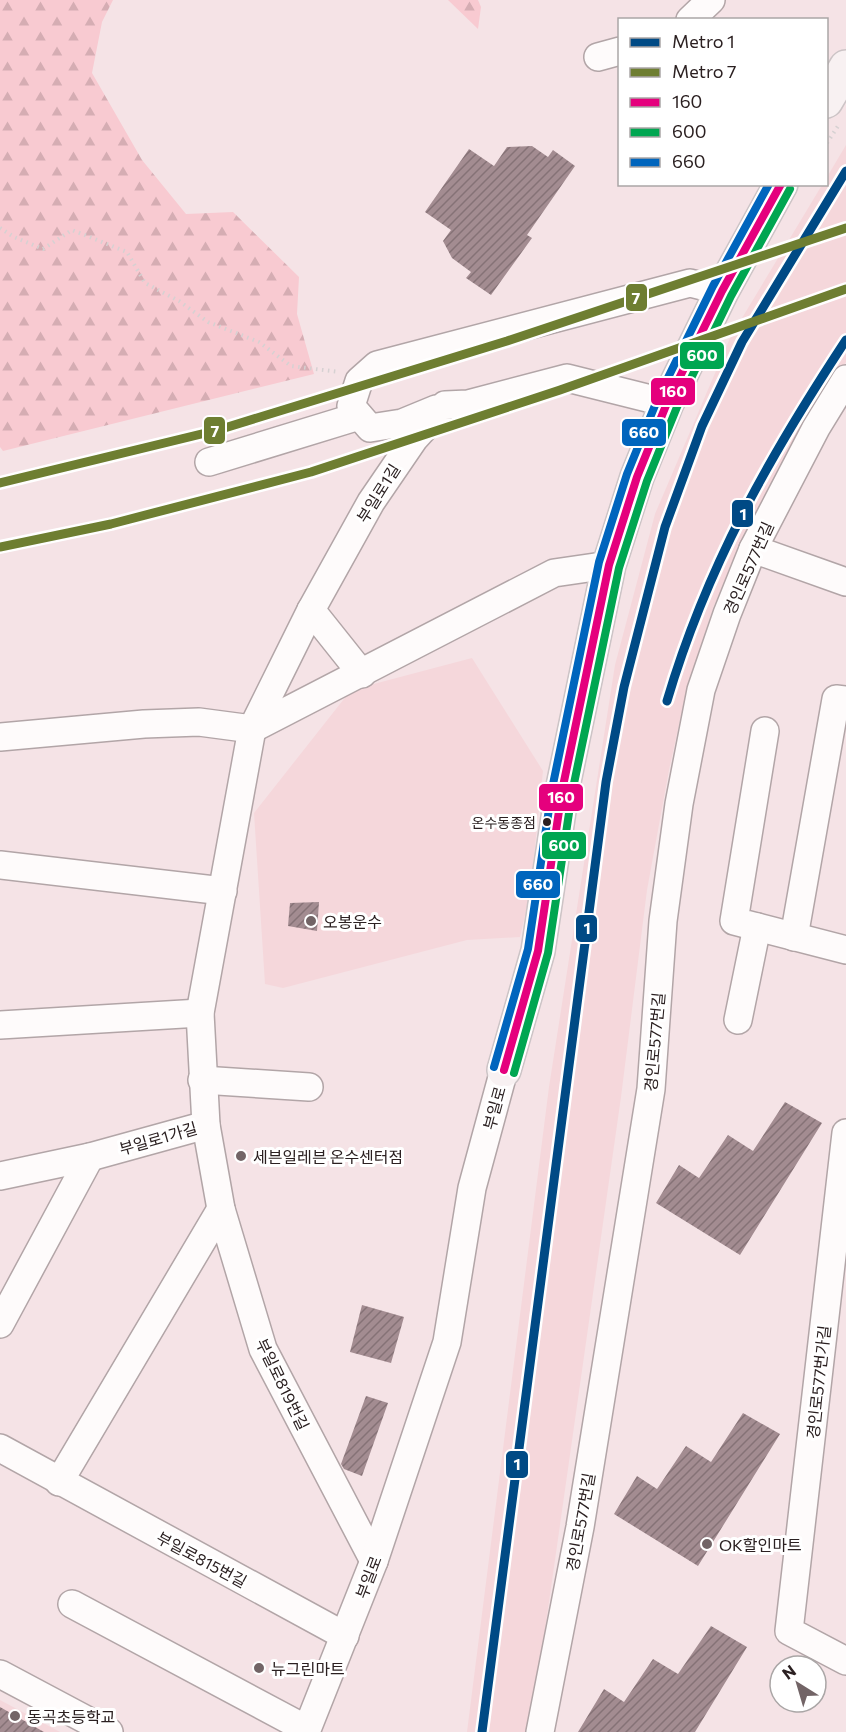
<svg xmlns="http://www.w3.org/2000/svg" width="846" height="1732" viewBox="0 0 846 1732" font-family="Commissioner,'Noto Sans KR',sans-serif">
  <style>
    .built { fill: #f5d7db }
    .forest { fill: url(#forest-firs) }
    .building { fill: url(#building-hatch) }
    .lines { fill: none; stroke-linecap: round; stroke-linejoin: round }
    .minor-casing { stroke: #b2a5a7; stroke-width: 30 }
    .major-casing { stroke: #ccc4c6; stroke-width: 36 }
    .path { stroke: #d6d1d2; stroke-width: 4; stroke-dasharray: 1.5 4.5; stroke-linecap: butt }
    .minor { stroke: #fefbfb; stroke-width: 27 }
    .major { stroke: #f8f1f2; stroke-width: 33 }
    .bus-1-casing { stroke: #fff; stroke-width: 12 }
    .bus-2-casing { stroke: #fff; stroke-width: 12 }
    .bus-3-casing { stroke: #fff; stroke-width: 12 }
    .bus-1 { stroke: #e5007d; stroke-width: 8 }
    .bus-2 { stroke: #00a651; stroke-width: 8 }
    .bus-3 { stroke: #0065bd; stroke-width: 8 }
    .metro-1-casing { stroke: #fff; stroke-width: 14 }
    .metro-2-casing { stroke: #fff; stroke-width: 14 }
    .metro-1 { stroke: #004a85; stroke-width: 9 }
    .metro-2 { stroke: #6e7e31; stroke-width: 9 }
    .bus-dot { fill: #2b2021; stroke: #fff; stroke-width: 2 }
    .poi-dot { fill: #726466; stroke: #fff; stroke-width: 2 }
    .labels { text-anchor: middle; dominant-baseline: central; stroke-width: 6; stroke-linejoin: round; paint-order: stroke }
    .bus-label { font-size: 14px; fill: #2b2021; stroke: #fff; text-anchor: end }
    .street-label { font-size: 16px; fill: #2b2021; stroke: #fff }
    .poi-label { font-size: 16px; fill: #2b2021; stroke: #fff; text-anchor: start }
    .line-badge { stroke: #fff; stroke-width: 2 }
    .badge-label { font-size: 16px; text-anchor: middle; font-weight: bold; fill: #fff }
  </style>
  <defs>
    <pattern id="forest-firs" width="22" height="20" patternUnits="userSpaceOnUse" patternTransform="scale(1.5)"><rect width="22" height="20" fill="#f8cad1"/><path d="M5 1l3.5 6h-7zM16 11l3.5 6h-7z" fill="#d5adb3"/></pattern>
    <pattern id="building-hatch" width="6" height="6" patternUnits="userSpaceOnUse" patternTransform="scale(1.5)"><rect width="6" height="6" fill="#a38c91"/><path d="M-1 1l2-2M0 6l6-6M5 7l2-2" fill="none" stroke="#857276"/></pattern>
  </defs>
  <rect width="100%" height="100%" fill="#f5e3e6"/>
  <g class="built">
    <polygon points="846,145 846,362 824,396 714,605 686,693 669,770 647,890 621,1097 546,1623 533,1732 467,1732 549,1087 615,665 655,514 730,338 822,185 826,184 827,177"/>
    <polygon points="472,658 543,771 530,893 520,937 467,940 283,988 265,984 254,813 351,690"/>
    <polygon points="0,1700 60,1732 0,1732"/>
  </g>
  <g class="forest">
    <polygon points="0,0 113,0 102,22 92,73 142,160 186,214 233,212 299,277 297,314 314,374 3,451 0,447"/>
    <polygon points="448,0 478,0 481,7 478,29"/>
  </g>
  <g class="building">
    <polygon points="532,146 548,157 553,150 575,166 527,235 532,238 491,295 466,278 471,272 452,258 443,241 451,230 425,212 469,149 494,166 507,147"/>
    <polygon points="319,902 317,931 288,926 290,903"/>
    <polygon points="785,1102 822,1123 740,1255 656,1203 679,1165 699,1178 728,1135 753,1151"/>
    <polygon points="362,1305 404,1317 391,1363 350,1352"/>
    <polygon points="366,1396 388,1403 362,1476 344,1469 341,1464"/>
    <polygon points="743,1413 780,1434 698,1566 614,1514 637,1476 657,1489 686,1446 711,1462"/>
    <polygon points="711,1626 747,1647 695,1732 578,1732 604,1689 624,1702 653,1659 678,1674"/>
    <polygon points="0,1707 44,1732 0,1732"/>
  </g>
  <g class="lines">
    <defs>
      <g id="minor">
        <polyline points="690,20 711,0"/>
        <polyline points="598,57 620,51"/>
        <polyline points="436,409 402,423 370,428 351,406 359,381 377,365 690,283 722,291"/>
        <polyline points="209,462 359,416"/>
        <polyline points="753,549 846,582"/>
        <polyline points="311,610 362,674"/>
        <polyline points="765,731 734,921 846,950"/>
        <polyline points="0,737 144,724 199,722 252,729 554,573 609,565"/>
        <polyline points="0,865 223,891"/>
        <polyline points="794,937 836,699 846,700"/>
        <polyline points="738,1020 757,927"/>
        <polyline points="0,1025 200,1013"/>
        <polyline points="202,1080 309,1087"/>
        <polyline points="846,1133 789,1631 846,1661"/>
        <polyline points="0,1176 90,1157 206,1125"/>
        <polyline points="0,1324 90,1157"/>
        <polyline points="0,1448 345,1636"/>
        <polyline points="59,1482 221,1209"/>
        <polyline points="374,1561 263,1349 221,1209 206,1125 200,1013 252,729 311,610 371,502 414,439 445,405 468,404 567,378 667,403"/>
        <polyline points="72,1604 306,1729"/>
        <polyline points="0,1674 109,1732"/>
        <polyline points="306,1732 374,1561 447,1342 472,1188 504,1070"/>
        <polyline points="540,1732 580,1527 651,1089 663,921 679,804 701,690 727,614 753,549 816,428 846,379"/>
      </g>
      <g id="major">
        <polyline points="826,101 846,67"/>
        <polyline points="504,1070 538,951 562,791 609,565 637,477 667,403 722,291 781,184"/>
      </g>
    </defs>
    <use href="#minor" class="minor-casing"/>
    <use href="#major" class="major-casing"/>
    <g class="path">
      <polyline points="827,143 840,123"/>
      <polyline points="0,228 14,237 43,249 72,230 127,252 145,283 179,301 208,322 259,342 291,366 339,372"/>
    </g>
    <use href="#minor" class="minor"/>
    <use href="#major" class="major"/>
    <defs>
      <polyline id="bus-1" points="504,1070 538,951 562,791 609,565 637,477 667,403 722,291 781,184"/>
      <polyline id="bus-2" points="514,1073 548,953 572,793 619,568 647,481 677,407 731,296 790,189"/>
      <polyline id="bus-3" points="494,1067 528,949 552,789 599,562 627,474 658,398 713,286 769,184"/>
    </defs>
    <use href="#bus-1" class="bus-1-casing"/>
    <use href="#bus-2" class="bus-2-casing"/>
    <use href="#bus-3" class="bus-3-casing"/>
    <use href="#bus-1" class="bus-1"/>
    <use href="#bus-2" class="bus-2"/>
    <use href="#bus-3" class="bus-3"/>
    <defs>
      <g id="metro-1">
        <path d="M 667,701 C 707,566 769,457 846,340"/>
        <polyline points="482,1732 606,782 624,687 665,527 702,426 742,342 846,171"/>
      </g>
      <g id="metro-2">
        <polyline points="0,483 218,430 507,341 846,228"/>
        <polyline points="0,547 111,524 311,472 560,390 846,289"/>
      </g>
    </defs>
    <use href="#metro-1" class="metro-1-casing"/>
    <use href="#metro-2" class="metro-2-casing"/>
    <use href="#metro-1" class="metro-1"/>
    <use href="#metro-2" class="metro-2"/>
  </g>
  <circle class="bus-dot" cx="547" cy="822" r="5"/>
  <g class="poi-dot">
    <circle cx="311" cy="921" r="6"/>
    <circle cx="241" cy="1156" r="6"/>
    <circle cx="707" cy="1544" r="6"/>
    <circle cx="259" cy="1668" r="6"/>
    <circle cx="15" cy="1716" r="6"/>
  </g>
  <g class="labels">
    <g class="bus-label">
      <text x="536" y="822">온수동종점</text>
    </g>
    <g class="street-label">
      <text transform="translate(378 493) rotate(-58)">부일로1길</text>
      <text transform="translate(748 568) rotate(-66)">경인로577번길</text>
      <text transform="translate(654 1042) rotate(-85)">경인로577번길</text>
      <text transform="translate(494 1108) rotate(-75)">부일로</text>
      <text transform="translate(158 1138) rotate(-16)">부일로1가길</text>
      <text transform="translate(818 1382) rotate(-84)">경인로577번가길</text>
      <text transform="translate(283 1384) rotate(64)">부일로819번길</text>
      <text transform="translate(580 1522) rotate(-80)">경인로577번길</text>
      <text transform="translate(202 1559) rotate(28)">부일로815번길</text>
      <text transform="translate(368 1577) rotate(-69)">부일로</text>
    </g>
    <g class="poi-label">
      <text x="323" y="921">오봉운수</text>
      <text x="253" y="1156">세븐일레븐 온수센터점</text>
      <text x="719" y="1544">OK할인마트</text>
      <text x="271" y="1668">뉴그린마트</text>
      <text x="27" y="1716">동곡초등학교</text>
    </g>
  </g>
  <g class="line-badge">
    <rect x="625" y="283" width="23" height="29" rx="6" fill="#6e7e31"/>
    <rect x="679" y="341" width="46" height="29" rx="6" fill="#00a651"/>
    <rect x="650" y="377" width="46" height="29" rx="6" fill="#e5007d"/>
    <rect x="203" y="416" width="23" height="29" rx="6" fill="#6e7e31"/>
    <rect x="621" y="418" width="46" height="29" rx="6" fill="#0065bd"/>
    <rect x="731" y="499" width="23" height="29" rx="6" fill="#004a85"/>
    <rect x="538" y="783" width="46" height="29" rx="6" fill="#e5007d"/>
    <rect x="541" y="831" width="46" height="29" rx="6" fill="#00a651"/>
    <rect x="515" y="870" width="46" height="29" rx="6" fill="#0065bd"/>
    <rect x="575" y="914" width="23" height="29" rx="6" fill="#004a85"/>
    <rect x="505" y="1450" width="24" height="29" rx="6" fill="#004a85"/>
  </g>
  <g class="badge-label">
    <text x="636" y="304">7</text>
    <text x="702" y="361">600</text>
    <text x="673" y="397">160</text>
    <text x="215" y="437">7</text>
    <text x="644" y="438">660</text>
    <text x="743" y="520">1</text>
    <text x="561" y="803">160</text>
    <text x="564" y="851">600</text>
    <text x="538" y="890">660</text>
    <text x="587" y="934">1</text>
    <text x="517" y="1470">1</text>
  </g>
  <rect x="618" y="18" width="210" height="168" fill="#ffffff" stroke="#aaa6a6" stroke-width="1.5"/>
  <rect x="630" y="38" width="30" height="9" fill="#004a85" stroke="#aaa6a6" stroke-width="1.5"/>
  <text x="672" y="48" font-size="18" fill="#2b2021">Metro 1</text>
  <rect x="630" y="68" width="30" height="9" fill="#6e7e31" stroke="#aaa6a6" stroke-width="1.5"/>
  <text x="672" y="78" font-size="18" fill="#2b2021">Metro 7</text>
  <rect x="630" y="98" width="30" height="9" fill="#e5007d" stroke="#aaa6a6" stroke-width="1.5"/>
  <text x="672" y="108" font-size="18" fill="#2b2021">160</text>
  <rect x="630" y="128" width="30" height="9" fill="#00a651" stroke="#aaa6a6" stroke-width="1.5"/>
  <text x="672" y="138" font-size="18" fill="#2b2021">600</text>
  <rect x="630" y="158" width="30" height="9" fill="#0065bd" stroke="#aaa6a6" stroke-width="1.5"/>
  <text x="672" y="168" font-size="18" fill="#2b2021">660</text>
  <g transform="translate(798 1684) rotate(323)"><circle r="28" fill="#ffffff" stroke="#aaa6a6" stroke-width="1.5"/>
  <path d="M0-4.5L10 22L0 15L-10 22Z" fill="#726466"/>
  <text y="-9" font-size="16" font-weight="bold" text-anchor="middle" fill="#2b2021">N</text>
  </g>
</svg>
